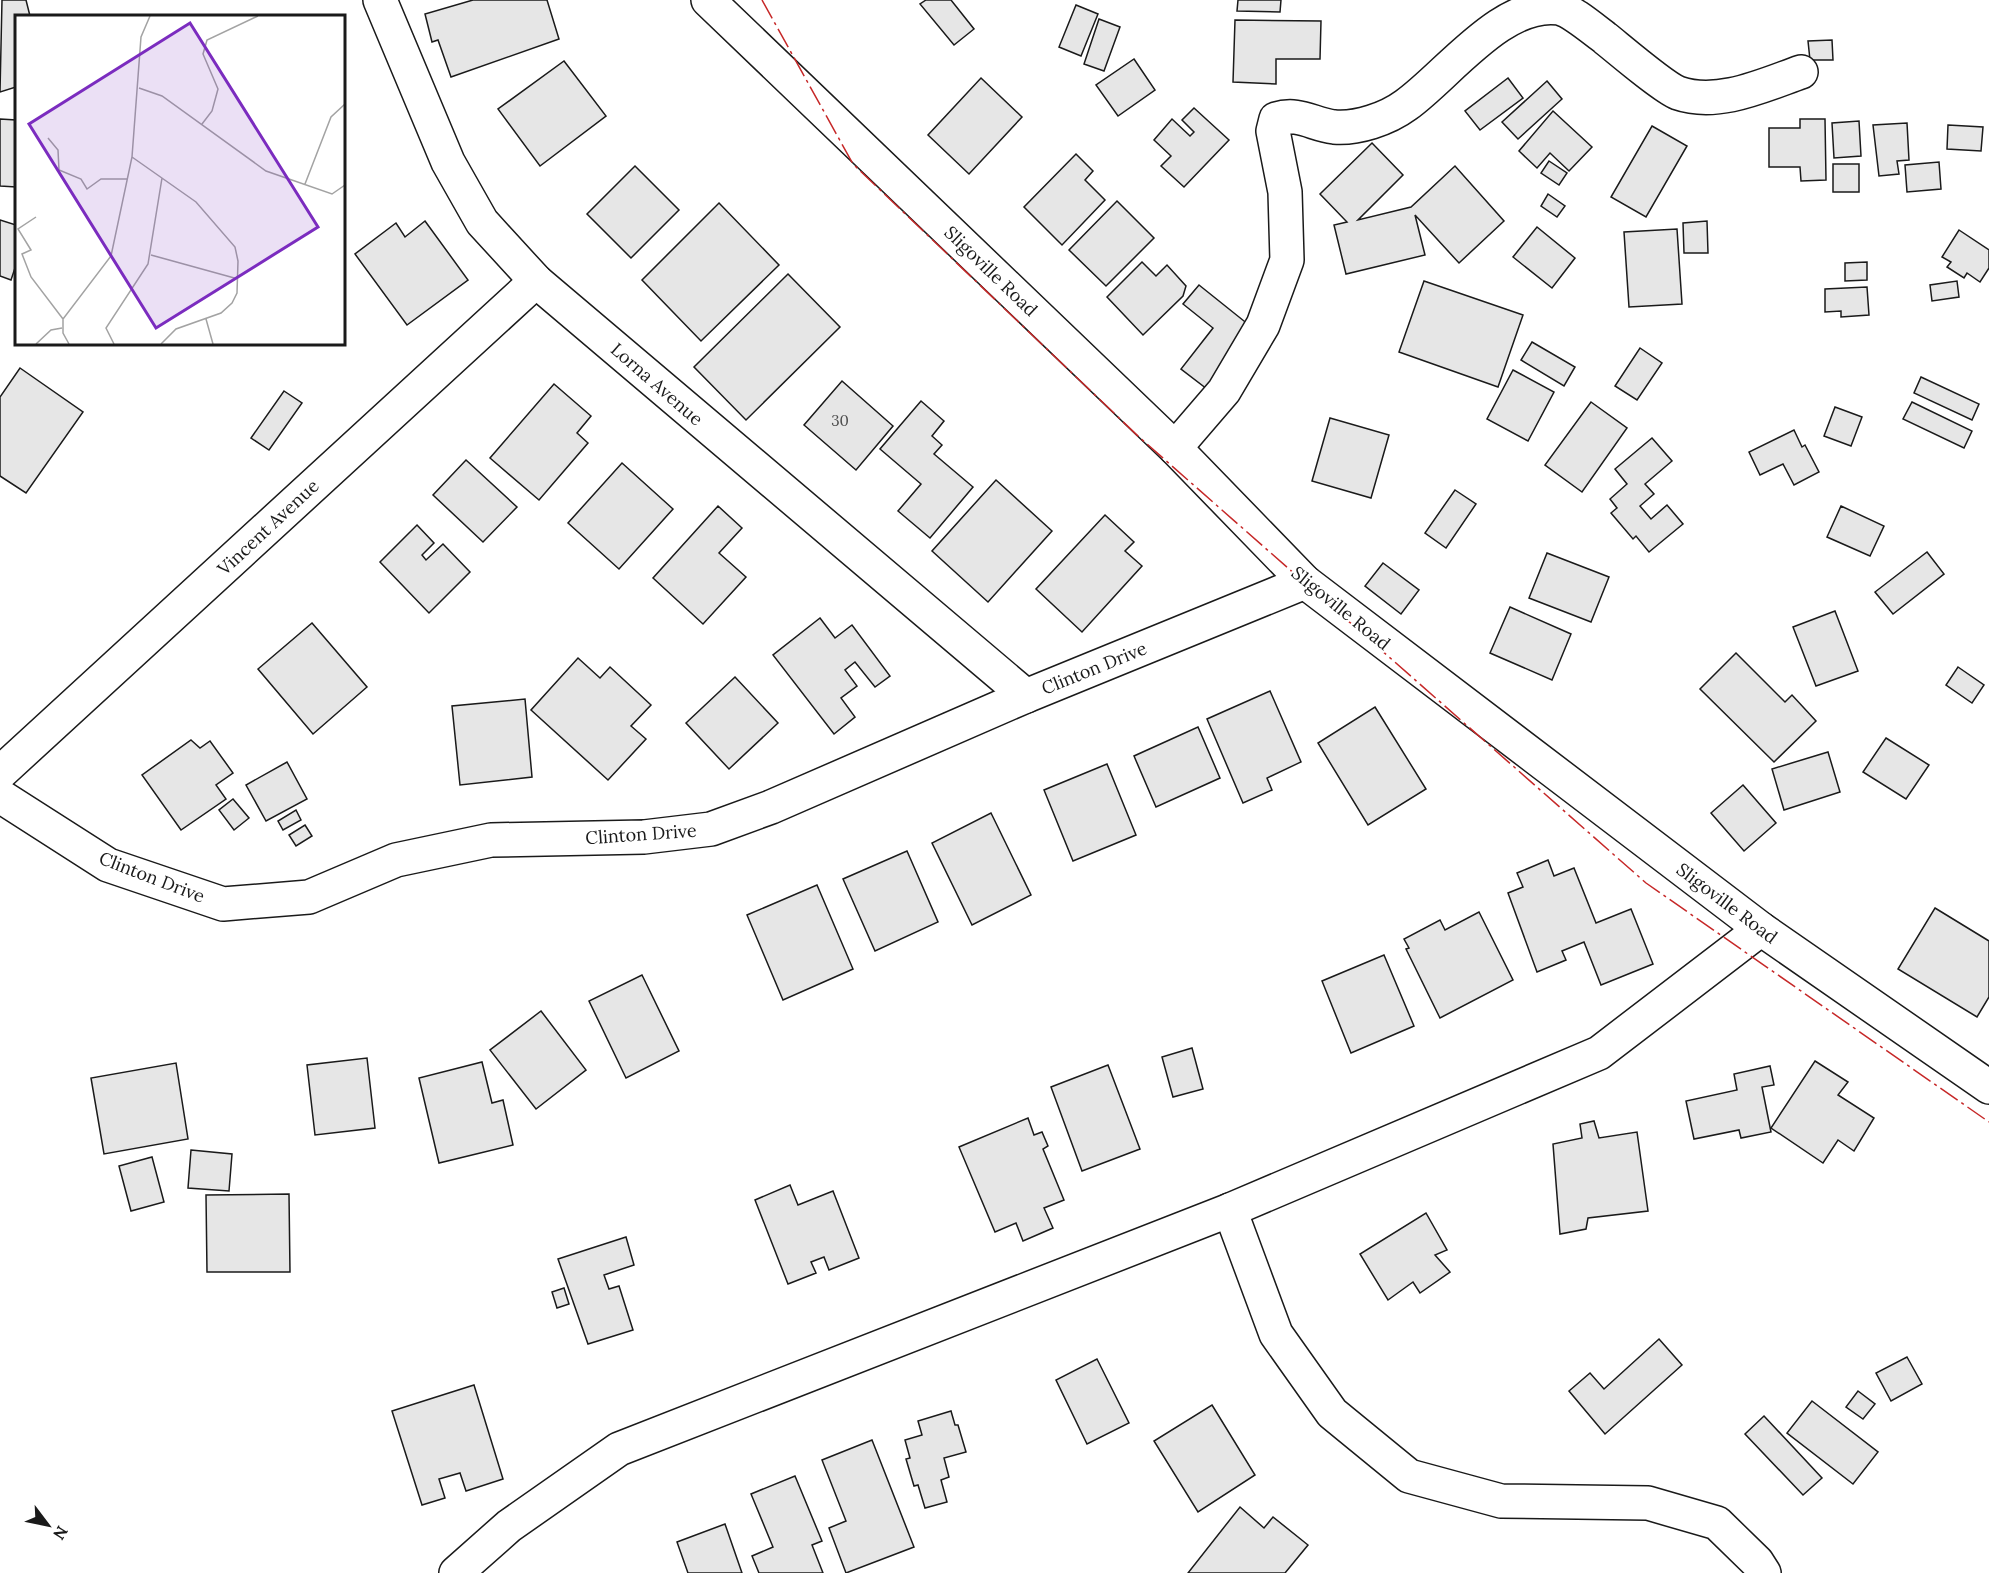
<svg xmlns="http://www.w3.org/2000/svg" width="1989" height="1573" viewBox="0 0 1989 1573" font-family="Lora,serif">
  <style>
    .building { fill: #e6e6e6; stroke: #1a1a1a; stroke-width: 1.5 }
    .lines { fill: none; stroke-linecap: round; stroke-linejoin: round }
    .street-casing { stroke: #1a1a1a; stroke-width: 36 }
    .secondary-casing { stroke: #1a1a1a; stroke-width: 36 }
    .street { stroke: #fff; stroke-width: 33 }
    .secondary { stroke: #fff; stroke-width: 33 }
    .power { stroke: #c62828; stroke-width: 1.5; stroke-dasharray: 21 4.5 3 4.5; stroke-linecap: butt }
    .labels { text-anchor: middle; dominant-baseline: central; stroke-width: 4.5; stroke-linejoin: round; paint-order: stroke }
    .number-label { font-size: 15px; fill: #4d4d4d }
    .street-label { font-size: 18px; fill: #1a1a1a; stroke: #fff }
    .inset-road { fill: none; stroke: #a3a3a3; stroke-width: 1.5 }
    .view { fill: #7b2cbf; fill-opacity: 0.15; stroke: #7b2cbf; stroke-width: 3 }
    .inset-edge { fill: none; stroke: #1a1a1a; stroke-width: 3 }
  </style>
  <rect width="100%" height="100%" fill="#fff"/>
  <g class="building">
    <polygon points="2,0 26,0 30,16 16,16 16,87 0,92"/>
    <polygon points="473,0 547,0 559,39 451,77 438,40 432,42 425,14"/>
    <polygon points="926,0 951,0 974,29 954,45 920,4"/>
    <polygon points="1238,0 1281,0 1280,12 1237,11"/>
    <polygon points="1076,5 1098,14 1081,56 1059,47"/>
    <polygon points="1099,19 1120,27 1104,71 1084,64"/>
    <polygon points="1235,20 1321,21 1320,59 1276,59 1276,84 1233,82"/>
    <polygon points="1832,40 1833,60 1810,60 1808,41"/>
    <polygon points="1134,59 1155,90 1118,116 1096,85"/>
    <polygon points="564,61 606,116 540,166 498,109"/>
    <polygon points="981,78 1022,117 969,174 928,135"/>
    <polygon points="1508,78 1523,98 1480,130 1465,111"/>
    <polygon points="1547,81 1562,99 1518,139 1502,122"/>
    <polygon points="1194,108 1229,140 1184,187 1161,166 1171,156 1154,140 1172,119 1190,136 1194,132 1182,120"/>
    <polygon points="1553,111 1592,147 1569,171 1550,153 1537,168 1519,151"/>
    <polygon points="0,119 16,120 16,187 0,186"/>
    <polygon points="1800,119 1825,119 1826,180 1801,181 1800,167 1769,167 1769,128 1800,128"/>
    <polygon points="1859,121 1861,156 1834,158 1832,123"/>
    <polygon points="1907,123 1909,160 1897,161 1899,174 1879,176 1873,125"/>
    <polygon points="1948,125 1983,127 1981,151 1947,149"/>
    <polygon points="1652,126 1687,146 1646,217 1611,197"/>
    <polygon points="1372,143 1403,175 1358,220 1411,207 1455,166 1504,221 1459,263 1415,215 1425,255 1346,274 1334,225 1347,222 1320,194"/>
    <polygon points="1076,154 1093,171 1085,180 1105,200 1062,245 1024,207"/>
    <polygon points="1549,161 1567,173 1559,185 1541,173"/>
    <polygon points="1939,162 1941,189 1907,192 1905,165"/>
    <rect x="1833" y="164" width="26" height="28"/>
    <polygon points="635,166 679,210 631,258 587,214"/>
    <polygon points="1548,194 1565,206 1557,217 1541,206"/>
    <polygon points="1117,201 1154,238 1106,286 1069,250"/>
    <polygon points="719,203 779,265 701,341 642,280"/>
    <polygon points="0,220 16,225 16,265 11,280 0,276"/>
    <polygon points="425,221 468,280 407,325 355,254 396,223 405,237"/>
    <polygon points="1707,221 1708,253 1684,253 1683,223"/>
    <polygon points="1537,227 1575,258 1552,288 1513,257"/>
    <polygon points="1677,229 1682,304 1629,307 1624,232"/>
    <polygon points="1959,230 1989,250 1989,268 1980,282 1967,273 1964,278 1947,267 1951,262 1942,257"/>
    <polygon points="1142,262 1156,276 1167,265 1186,286 1183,296 1143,335 1107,297"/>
    <polygon points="1867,262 1867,280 1845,281 1845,263"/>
    <polygon points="788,274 840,327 746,420 694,367"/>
    <polygon points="1424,281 1523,315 1498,387 1399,352"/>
    <polygon points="1957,281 1959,297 1932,301 1930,285"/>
    <polygon points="1199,285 1254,329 1207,389 1181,369 1213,328 1183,304"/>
    <polygon points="1867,287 1869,315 1841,317 1841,311 1825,312 1825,289"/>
    <polygon points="1532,342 1575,367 1564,386 1521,360"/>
    <polygon points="1640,348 1662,363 1637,400 1615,386"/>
    <polygon points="20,368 83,412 26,493 0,476 0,397"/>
    <polygon points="1513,370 1554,392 1528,441 1487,419"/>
    <polygon points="1921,377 1979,404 1972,420 1914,393"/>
    <polygon points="842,381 893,426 856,470 804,425"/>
    <polygon points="554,384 591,416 577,433 588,443 539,500 490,458"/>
    <polygon points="284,391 302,403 269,450 251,438"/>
    <polygon points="921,401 944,421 932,436 942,445 934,454 973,487 930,538 898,511 921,484 880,449"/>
    <polygon points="1591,402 1627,428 1582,492 1545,465"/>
    <polygon points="1912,402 1972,431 1964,448 1903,419"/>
    <polygon points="1835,407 1862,417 1851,446 1824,436"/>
    <polygon points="1330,418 1389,435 1371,498 1312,481"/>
    <polygon points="1794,430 1802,447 1805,445 1819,472 1794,485 1783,464 1760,475 1749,452"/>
    <polygon points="1652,438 1672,461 1645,484 1654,494 1640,506 1651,519 1667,505 1683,524 1649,552 1636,536 1633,539 1611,513 1617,508 1610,499 1627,484 1615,469"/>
    <polygon points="466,460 517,507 483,542 433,495"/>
    <polygon points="622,463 673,509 619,569 568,523"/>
    <polygon points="996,480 1052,531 988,602 932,551"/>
    <polygon points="1455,490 1476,504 1446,548 1425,533"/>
    <polygon points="718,506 742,528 719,553 746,577 703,624 653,578"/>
    <polygon points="1841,506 1884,526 1870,556 1827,537"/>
    <polygon points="1105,515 1134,542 1125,551 1142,566 1082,632 1036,589"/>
    <polygon points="417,525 434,543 422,555 426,560 443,544 470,572 429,613 380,562"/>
    <polygon points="1927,552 1944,574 1893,614 1875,592"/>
    <polygon points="1547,553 1609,577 1591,622 1529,598"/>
    <polygon points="1383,563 1419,590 1401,614 1365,586"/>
    <polygon points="1510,607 1571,634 1552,680 1490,653"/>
    <polygon points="1835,611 1858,671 1816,686 1793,627"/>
    <polygon points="820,618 835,638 852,625 890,676 875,687 855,662 845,670 857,686 841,698 855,717 834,734 773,655"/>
    <polygon points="312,623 367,687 313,734 258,669"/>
    <polygon points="1736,653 1785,702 1792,695 1816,721 1774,762 1700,689"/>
    <polygon points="578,658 600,678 610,667 651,705 631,726 646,739 608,780 531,710"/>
    <polygon points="1958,667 1984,685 1972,703 1946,685"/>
    <polygon points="735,677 778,723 729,769 686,723"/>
    <polygon points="1270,691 1301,762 1267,778 1272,790 1243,803 1207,719"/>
    <polygon points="525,699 532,777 460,785 452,706"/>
    <polygon points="1375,707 1426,789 1368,825 1318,743"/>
    <polygon points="1198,727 1220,778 1156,807 1134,756"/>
    <polygon points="1886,738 1929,765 1906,799 1863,772"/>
    <polygon points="191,740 200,748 210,741 233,773 216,785 226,799 181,830 142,775"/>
    <polygon points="1828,752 1840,792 1784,810 1772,769"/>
    <polygon points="287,762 307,799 266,821 246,785"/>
    <polygon points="1107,764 1136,835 1073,861 1044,790"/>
    <polygon points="1743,785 1776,823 1744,851 1711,813"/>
    <polygon points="233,799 249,818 234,830 219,810"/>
    <polygon points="296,810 301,820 283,830 278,821"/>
    <polygon points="991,813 1031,895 972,925 932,843"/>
    <polygon points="305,825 312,836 296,846 289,835"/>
    <polygon points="907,851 938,922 875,951 843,879"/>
    <polygon points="1548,860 1554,876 1574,868 1596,923 1631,909 1653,964 1601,985 1584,942 1562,951 1566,960 1537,972 1508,893 1523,887 1517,873"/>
    <polygon points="817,885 853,969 783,1000 747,915"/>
    <polygon points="1935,908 1989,941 1989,997 1977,1017 1898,969"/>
    <polygon points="1479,912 1513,980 1440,1018 1406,949 1409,948 1404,939 1440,920 1445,930"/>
    <polygon points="1384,955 1414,1026 1351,1053 1322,981"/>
    <polygon points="642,975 679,1051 626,1078 589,1001"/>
    <polygon points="541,1011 586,1070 536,1109 490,1050"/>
    <polygon points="1192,1048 1203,1089 1173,1097 1162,1057"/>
    <polygon points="367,1058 375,1128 315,1135 307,1065"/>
    <polygon points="1815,1061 1848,1082 1838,1095 1874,1118 1854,1151 1838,1140 1823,1163 1771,1128"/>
    <polygon points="482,1062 492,1103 503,1100 513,1145 439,1163 419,1078"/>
    <polygon points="176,1063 188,1139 104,1154 91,1078"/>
    <polygon points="1108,1065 1140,1149 1082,1171 1051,1087"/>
    <polygon points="1770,1066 1774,1085 1762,1087 1771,1132 1741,1138 1739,1130 1694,1139 1686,1101 1737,1090 1734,1074"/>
    <polygon points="1028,1118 1034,1135 1042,1132 1048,1146 1043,1149 1064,1200 1044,1208 1053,1228 1023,1241 1016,1223 995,1232 959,1147"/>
    <polygon points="1594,1121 1599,1138 1637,1132 1648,1211 1588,1218 1586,1229 1560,1234 1553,1144 1582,1138 1580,1124"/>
    <polygon points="191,1150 232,1154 229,1191 188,1188"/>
    <polygon points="152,1157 164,1202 131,1211 119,1166"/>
    <polygon points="790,1185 798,1205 833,1191 859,1258 829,1270 824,1257 811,1262 816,1273 788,1284 755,1200"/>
    <polygon points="289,1194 290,1272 207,1272 206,1195"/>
    <polygon points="1426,1213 1447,1250 1435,1255 1450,1272 1420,1293 1413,1282 1388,1300 1360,1254"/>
    <polygon points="626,1237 634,1265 604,1275 609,1289 619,1286 633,1330 588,1344 558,1259"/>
    <polygon points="564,1288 569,1304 557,1308 552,1292"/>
    <polygon points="1659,1339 1682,1365 1605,1434 1569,1391 1590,1373 1604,1389"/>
    <polygon points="1907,1357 1922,1384 1891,1401 1876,1373"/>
    <polygon points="1097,1359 1129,1423 1087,1444 1056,1380"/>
    <polygon points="474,1385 503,1479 466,1491 460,1473 439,1479 445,1498 422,1505 392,1411"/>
    <polygon points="1858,1391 1875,1404 1863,1419 1846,1407"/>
    <polygon points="1812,1401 1878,1452 1853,1484 1787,1433"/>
    <polygon points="1212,1405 1255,1475 1198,1512 1154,1441"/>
    <polygon points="951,1411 955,1425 958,1425 966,1452 944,1458 949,1477 941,1480 947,1502 925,1508 918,1485 914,1486 906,1459 910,1458 905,1440 922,1435 918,1421"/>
    <polygon points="1764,1416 1822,1478 1803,1495 1745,1434"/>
    <polygon points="872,1440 914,1547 846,1573 829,1528 846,1521 822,1460"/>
    <polygon points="795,1476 822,1541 812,1545 823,1573 759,1573 752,1556 773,1547 751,1494"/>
    <polygon points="1240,1507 1264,1528 1273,1517 1308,1545 1285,1573 1188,1573"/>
    <polygon points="725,1524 742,1573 688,1573 677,1542"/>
  </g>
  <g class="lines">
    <defs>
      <g id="street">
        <polyline points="380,0 448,162 482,222 536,281 1026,696"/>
        <path d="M 1175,448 L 1224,391 L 1263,325 L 1287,260 L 1285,192 L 1273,131 L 1276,119 C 1299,112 1312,124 1334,127 C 1357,129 1387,119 1406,105 C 1447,76 1502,0 1559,8 C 1572,11 1594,30 1605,38 C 1620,50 1663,87 1678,93 C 1718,107 1764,85 1801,72"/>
        <polyline points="0,773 536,281"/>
        <polyline points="0,796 108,865 223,904 309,897 396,860 491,840 644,837 711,829 771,807 1026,696 1305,582"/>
        <polyline points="1230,1210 1276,1334 1332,1413 1409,1476 1501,1501 1648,1503 1717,1523 1757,1562 1764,1573"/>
        <polyline points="456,1573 509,1526 619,1449 1230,1210 1599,1053 1761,929"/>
      </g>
      <polyline id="secondary" points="708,0 1175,448 1305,582 1761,929 1989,1087"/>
    </defs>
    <use href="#street" class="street-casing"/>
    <use href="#secondary" class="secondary-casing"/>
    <use href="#street" class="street"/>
    <use href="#secondary" class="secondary"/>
    <polyline class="power" points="762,0 853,164 1139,437 1646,883 1989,1122"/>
  </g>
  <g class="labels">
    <g class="number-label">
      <text x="840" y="420">30</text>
    </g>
    <g class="street-label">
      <text transform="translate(991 271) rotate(44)">Sligoville Road</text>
      <text transform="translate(657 384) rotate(41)">Lorna Avenue</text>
      <text transform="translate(268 527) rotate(-43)">Vincent Avenue</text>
      <text transform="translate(1341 608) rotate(39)">Sligoville Road</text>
      <text transform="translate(1094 668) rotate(-22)">Clinton Drive</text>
      <text transform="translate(641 834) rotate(-4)">Clinton Drive</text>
      <text transform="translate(152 877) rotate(21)">Clinton Drive</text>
      <text transform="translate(1727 903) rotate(37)">Sligoville Road</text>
    </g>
  </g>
  <g transform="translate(15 15)">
    <rect width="330" height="330" fill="#fff"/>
    <path class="inset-road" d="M 124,73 L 147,81 L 251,156 L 317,179 L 330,170M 187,109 L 197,96 L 203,74 L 188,39 L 192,25 L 243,1M 33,123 L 43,135 L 44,155 L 66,164 L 72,174 L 86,164 L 112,164M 117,142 L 181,187 L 220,232 L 223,246 L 222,278 L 217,288 L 206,298 L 161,314 L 146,329M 290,169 L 316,102 L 330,89M 21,202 L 3,214 L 16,235 L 7,239 L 16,262 L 48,304M 136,240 L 223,264M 191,304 L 198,329M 21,329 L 36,315 L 47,313M 54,329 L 48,318 L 48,304 L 96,241 L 117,142 L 126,22 L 135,1M 99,329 L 91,313 L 133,249 L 147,163"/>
    <path class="view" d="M 175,8 L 303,212 L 141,313 L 14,109 Z"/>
    <rect width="330" height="330" class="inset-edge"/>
  </g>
  <g transform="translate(48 1525) rotate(122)" stroke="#ffffff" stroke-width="4.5" paint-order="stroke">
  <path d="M0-4.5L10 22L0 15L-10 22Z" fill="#1a1a1a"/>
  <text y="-9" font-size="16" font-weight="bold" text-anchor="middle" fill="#1a1a1a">N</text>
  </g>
</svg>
